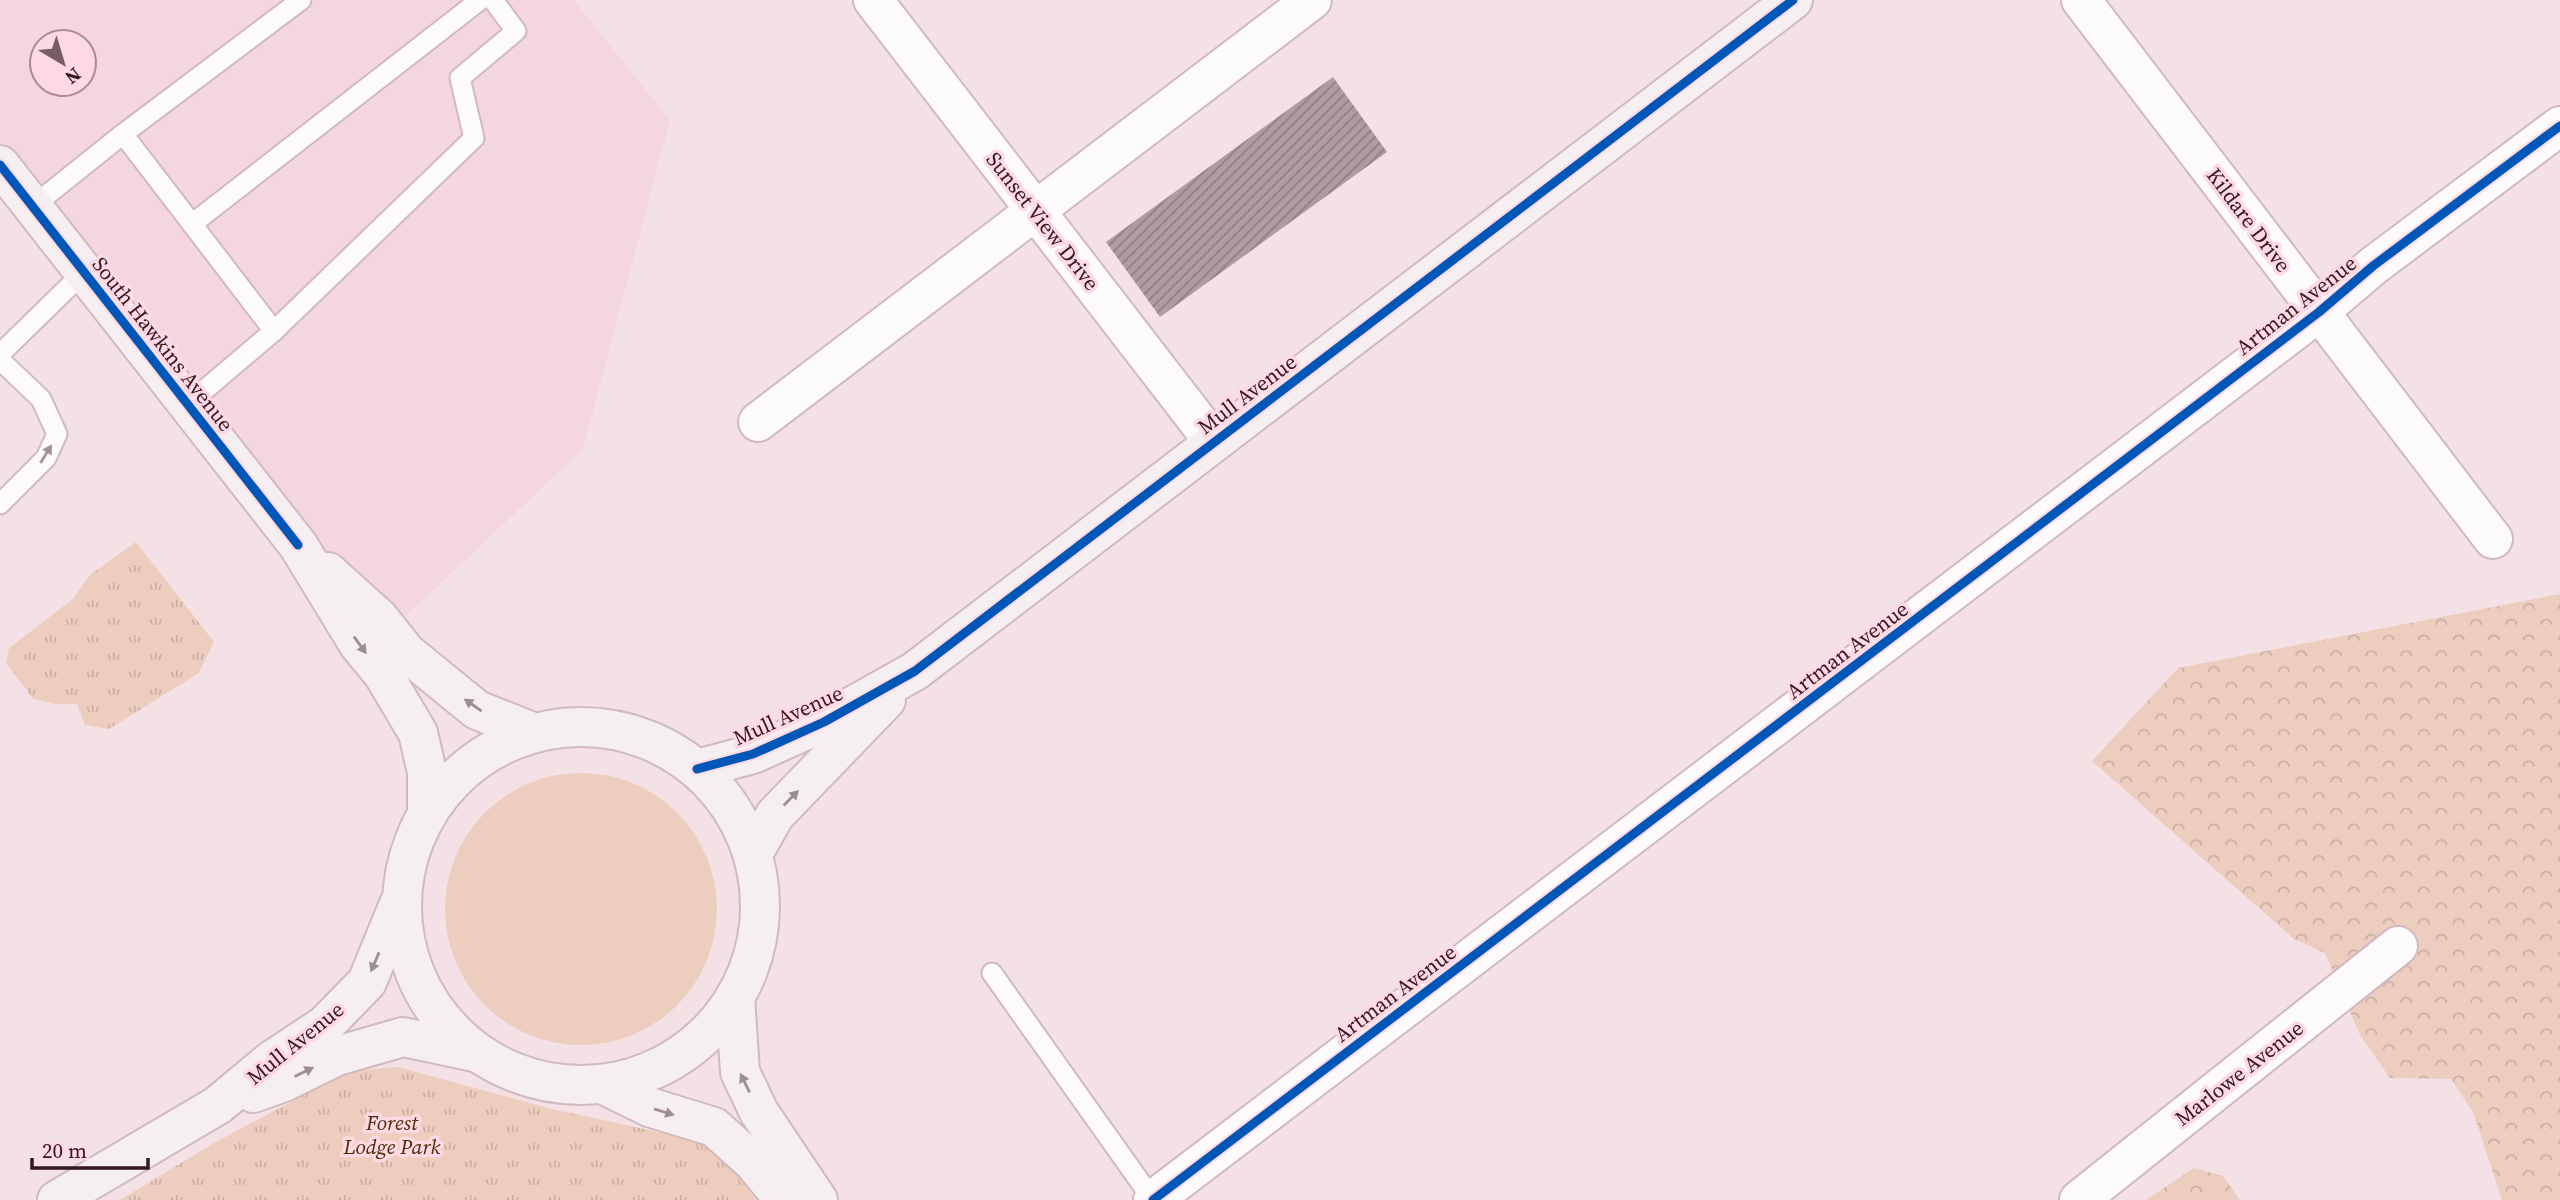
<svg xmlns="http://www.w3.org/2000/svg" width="2560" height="1200" viewBox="0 0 2560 1200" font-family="'Source Serif 4',serif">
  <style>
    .built { fill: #f3d6de; fill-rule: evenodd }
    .green { fill: #edcdbe }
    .forest { fill: url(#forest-crowns) }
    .park { fill: url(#park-tufts) }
    .building { fill: url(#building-hatch) }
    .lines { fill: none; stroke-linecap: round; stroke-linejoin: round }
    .lane-casing { stroke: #d1b9c0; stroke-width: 23 }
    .street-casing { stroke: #d1b9c0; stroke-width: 42 }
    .secondary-casing { stroke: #d1b9c0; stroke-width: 42 }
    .lane { stroke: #fdfafb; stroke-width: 19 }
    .street { stroke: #fdfafb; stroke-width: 38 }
    .secondary { stroke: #f6eff1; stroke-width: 38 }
    .cycleway-casing { stroke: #fcd9e3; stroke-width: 13 }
    .cycleway { stroke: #0057b8; stroke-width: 9 }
    .oneway { fill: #a39399 }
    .oneway2 { fill: #9f8d94 }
    .labels { text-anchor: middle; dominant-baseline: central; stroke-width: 7; stroke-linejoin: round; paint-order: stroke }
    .street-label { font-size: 21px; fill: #351622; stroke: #fcd9e3 }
    .park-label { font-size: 21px; font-style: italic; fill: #502904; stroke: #fcd9e3 }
  </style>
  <defs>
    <pattern id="forest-crowns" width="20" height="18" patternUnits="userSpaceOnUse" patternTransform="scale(1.75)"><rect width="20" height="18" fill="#edcdbe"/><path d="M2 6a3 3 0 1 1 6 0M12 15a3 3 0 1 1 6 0" fill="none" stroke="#ccafa3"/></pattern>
    <pattern id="park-tufts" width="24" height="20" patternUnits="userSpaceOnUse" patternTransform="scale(1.75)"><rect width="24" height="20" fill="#edcdbe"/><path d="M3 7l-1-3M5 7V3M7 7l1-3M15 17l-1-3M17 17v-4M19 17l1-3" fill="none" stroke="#ccafa3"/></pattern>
    <pattern id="building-hatch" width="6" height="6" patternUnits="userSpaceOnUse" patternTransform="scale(1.75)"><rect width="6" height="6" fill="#b09ba2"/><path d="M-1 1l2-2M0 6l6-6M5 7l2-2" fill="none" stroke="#907d84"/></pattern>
  </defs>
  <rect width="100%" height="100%" fill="#f4e1e6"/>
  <path class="built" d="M 0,0 L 574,0 L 670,120 L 583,449 L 390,631 L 0,165 ZM 42,42 L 84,42 L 84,84 L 42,84 Z"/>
  <circle class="green" cx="581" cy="909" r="136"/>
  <g class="forest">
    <polygon points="2560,594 2560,1200 2502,1200 2473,1112 2451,1079 2390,1078 2360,1035 2325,953 2294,939 2092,761 2178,668"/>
    <polygon points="2194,1168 2223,1176 2240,1200 2146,1200"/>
  </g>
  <g class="park">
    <polygon points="136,542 214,642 199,673 109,729 85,725 77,704 57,704 33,699 6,663 9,648 73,599 90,575"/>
    <polygon points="398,1067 552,1109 695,1140 729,1164 756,1200 120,1200 214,1143 349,1071"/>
  </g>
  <polygon class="building" points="1333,77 1387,152 1160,317 1106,242"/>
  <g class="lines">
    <defs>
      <g id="lane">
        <polyline points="33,206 123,134"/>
        <polyline points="192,224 480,0"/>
        <polyline points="274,331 123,134 301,0"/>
        <polyline points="0,354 85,271"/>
        <polyline points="0,360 41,399 57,434 46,458 0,504"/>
        <polyline points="188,404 274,331 474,138 460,78 516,31 493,0"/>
        <polyline points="992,973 1153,1200"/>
      </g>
      <g id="street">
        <polyline points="873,0 1214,442"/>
        <polyline points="2081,0 2493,539"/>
        <polyline points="758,422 1312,0"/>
        <polyline points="1153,1200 2319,312 2373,266 2560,126"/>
        <polyline points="2079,1200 2398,946"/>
      </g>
      <g id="secondary">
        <polyline points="0,165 298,545 359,645 383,674 418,733 427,772 427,815"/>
        <polyline points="328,572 379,618 407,653 477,710 535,733"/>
        <circle cx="581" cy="906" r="179"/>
        <polyline points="697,769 753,754 824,722 915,671 1793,0"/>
        <polyline points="753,854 775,815 886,700"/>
        <polyline points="735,997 740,1072 759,1112 818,1200"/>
        <polyline points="602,1084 649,1107 714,1127 754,1163 784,1200"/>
        <polyline points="253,1093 284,1082 337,1056 403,1037 474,1052"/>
        <polyline points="57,1200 218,1105 272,1060 325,1025 367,982 399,904"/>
      </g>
    </defs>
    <use href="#lane" class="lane-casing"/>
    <use href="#street" class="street-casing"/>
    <use href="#secondary" class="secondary-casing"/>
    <use href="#lane" class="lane"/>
    <use href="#street" class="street"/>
    <use href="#secondary" class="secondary"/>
    <defs>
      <g id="cycleway">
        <polyline points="0,165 298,545"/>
        <polyline points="697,769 753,754 824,722 915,671 1793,0"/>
        <polyline points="1153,1200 2319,312 2373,266 2560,126"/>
      </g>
    </defs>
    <use href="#cycleway" class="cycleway-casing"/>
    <use href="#cycleway" class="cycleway"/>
  </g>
  <defs><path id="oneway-solid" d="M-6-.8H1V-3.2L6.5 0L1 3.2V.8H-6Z" transform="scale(1.75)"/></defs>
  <use class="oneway" href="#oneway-solid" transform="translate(46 454) rotate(-58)"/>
  <g class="oneway2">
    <use href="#oneway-solid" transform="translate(360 645) rotate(54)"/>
    <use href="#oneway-solid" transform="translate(473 705) rotate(-145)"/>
    <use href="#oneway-solid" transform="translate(791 798) rotate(-45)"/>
    <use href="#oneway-solid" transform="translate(375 962) rotate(113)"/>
    <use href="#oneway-solid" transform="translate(304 1072) rotate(-26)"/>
    <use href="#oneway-solid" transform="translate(745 1083) rotate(-116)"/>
    <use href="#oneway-solid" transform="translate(664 1112) rotate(17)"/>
  </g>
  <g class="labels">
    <g class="street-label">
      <text transform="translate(2249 220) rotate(53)">Kildare Drive</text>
      <text transform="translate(1043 221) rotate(52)">Sunset View Drive</text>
      <text transform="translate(2296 305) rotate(-38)">Artman Avenue</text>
      <text transform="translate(163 344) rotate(52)">South Hawkins Avenue</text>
      <text transform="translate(1247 394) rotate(-37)">Mull Avenue</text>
      <text transform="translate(1847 650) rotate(-37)">Artman Avenue</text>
      <text transform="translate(788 715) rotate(-24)">Mull Avenue</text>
      <text transform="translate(1395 993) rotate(-37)">Artman Avenue</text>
      <text transform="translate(295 1043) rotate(-39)">Mull Avenue</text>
      <text transform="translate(2239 1073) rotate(-38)">Marlowe Avenue</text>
    </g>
    <g class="park-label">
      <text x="392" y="1122">Forest<tspan x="392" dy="24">Lodge Park</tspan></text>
    </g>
  </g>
  <g transform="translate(63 63) rotate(142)"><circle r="33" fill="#fcd9e3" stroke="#ac8b96" stroke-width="2"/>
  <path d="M0-5L12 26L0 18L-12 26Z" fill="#785d67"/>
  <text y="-10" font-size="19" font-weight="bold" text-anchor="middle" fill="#351622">N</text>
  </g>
  <path d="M32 1158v10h116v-10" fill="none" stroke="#351622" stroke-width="3.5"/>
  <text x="42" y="1158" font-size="21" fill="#351622" stroke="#fcd9e3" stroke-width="5" paint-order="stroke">20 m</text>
</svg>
